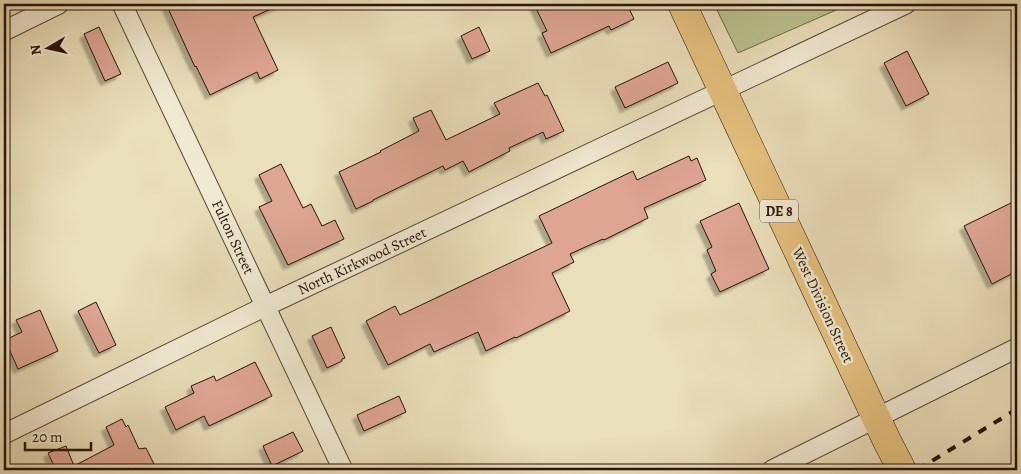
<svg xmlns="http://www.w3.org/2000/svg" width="1021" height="474" viewBox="0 0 1021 474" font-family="Alegreya,serif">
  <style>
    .green { fill: #bac18e; stroke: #706a4a }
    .building { fill: #dea593; stroke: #271306; filter: url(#shadow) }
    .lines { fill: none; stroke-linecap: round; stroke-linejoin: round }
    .street-casing { stroke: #584633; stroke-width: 21 }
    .highway-casing { stroke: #271306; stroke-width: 29 }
    .street { stroke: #f1ead3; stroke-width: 19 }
    .highway { stroke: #e5c07e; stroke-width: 28 }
    .rail { stroke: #271306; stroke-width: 4; stroke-dasharray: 9 9; stroke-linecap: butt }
    .labels { text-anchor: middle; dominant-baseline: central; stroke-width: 5; stroke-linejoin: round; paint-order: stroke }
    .shield { fill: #f1ead3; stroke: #645444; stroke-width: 1 }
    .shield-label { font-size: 14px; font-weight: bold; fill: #271306 }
    .street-label { font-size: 15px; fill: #271306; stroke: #f1ead3 }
  </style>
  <defs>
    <filter id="shadow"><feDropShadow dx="-4.5" dy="4.5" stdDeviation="1" flood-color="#0004"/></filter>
  </defs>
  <rect width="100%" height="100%" fill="#eadfbb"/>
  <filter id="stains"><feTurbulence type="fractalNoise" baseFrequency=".004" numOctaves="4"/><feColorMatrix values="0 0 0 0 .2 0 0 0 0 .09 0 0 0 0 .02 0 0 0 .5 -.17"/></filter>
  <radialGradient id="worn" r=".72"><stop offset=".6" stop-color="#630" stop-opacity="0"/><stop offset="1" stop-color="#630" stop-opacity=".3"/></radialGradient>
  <polygon class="green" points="714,4 850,4 738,53"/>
  <g class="building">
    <polygon points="166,4 282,4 253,17 278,70 260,79 257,72 210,95 196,66 195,67"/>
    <polygon points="534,4 627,4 634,19 611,30 609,26 551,53 542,33 547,31"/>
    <polygon points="99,27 121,74 105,81 84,34"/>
    <polygon points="479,27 490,51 472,59 461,36"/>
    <polygon points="907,51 929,94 906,106 884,63"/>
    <polygon points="668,62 678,83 625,108 615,87"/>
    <polygon points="538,83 545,96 547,95 564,131 546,139 543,132 509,148 510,151 469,172 463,161 445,170 443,166 373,200 373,201 356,209 339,172 381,152 380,151 419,131 413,118 431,110 446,140 500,114 494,103"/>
    <polygon points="689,156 691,161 697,158 706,180 644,208 648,218 604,240 603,239 570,254 574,262 552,273 570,311 516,338 515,337 486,351 478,332 434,352 430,344 388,365 366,321 395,306 400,315 552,243 539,216 633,171 637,180"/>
    <polygon points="281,164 303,208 311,204 322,226 335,220 344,239 288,265 259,207 272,201 259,175"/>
    <polygon points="1017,200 1017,271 992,284 964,226"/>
    <polygon points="739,203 769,269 720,292 711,274 716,271 707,250 712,247 700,221"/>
    <polygon points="96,302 116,345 99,353 78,311"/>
    <polygon points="40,310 58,351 18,369 5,340 22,332 16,320"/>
    <polygon points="331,327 345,358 342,359 342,361 327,368 312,336"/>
    <polygon points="255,362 272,396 209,426 204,416 176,430 165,407 194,393 191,386 214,376 216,381"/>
    <polygon points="399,396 406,412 364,431 357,415"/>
    <polygon points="122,419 126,427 128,425 139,449 146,448 157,470 56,470 48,453 66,446 74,466 114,445 106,427"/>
    <polygon points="293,432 303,451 272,466 263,446"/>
  </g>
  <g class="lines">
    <defs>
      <g id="street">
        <polyline points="122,4 343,470"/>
        <polyline points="4,31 59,4"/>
        <polyline points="4,434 266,306 906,4"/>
        <polyline points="772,470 1017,348"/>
      </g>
      <polyline id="highway" points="682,4 887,441 902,470"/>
    </defs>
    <use href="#street" class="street-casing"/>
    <use href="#highway" class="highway-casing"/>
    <use href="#street" class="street"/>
    <use href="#highway" class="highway"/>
    <polyline class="rail" points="917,470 1017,409"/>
  </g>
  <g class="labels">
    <rect class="shield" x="760" y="199.5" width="38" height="23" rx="4"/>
    <g class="shield-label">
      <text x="779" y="211">DE 8</text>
    </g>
    <g class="street-label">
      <text transform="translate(233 237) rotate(65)">Fulton Street</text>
      <text transform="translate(362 261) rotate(-25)">North Kirkwood Street</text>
      <text transform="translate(823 305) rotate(65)">West Division Street</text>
    </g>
  </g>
  <rect width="1021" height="474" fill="none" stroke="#eadfbb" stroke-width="20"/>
  <rect x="5" y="5" width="1011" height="464" fill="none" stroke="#271306" stroke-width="2.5"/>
  <rect x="10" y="10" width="1001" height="454" fill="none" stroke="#271306"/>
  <g transform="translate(48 48) rotate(261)" stroke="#f1ead3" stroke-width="4" paint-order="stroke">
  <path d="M0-4L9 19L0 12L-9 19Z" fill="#271306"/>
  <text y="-8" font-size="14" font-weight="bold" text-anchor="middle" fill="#271306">N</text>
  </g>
  <path d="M25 442v8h66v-8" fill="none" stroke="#271306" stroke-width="2.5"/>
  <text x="32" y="442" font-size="15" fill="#271306" stroke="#f1ead3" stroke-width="4" paint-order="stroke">20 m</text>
  <rect width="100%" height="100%" filter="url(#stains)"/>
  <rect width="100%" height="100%" fill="url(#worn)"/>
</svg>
